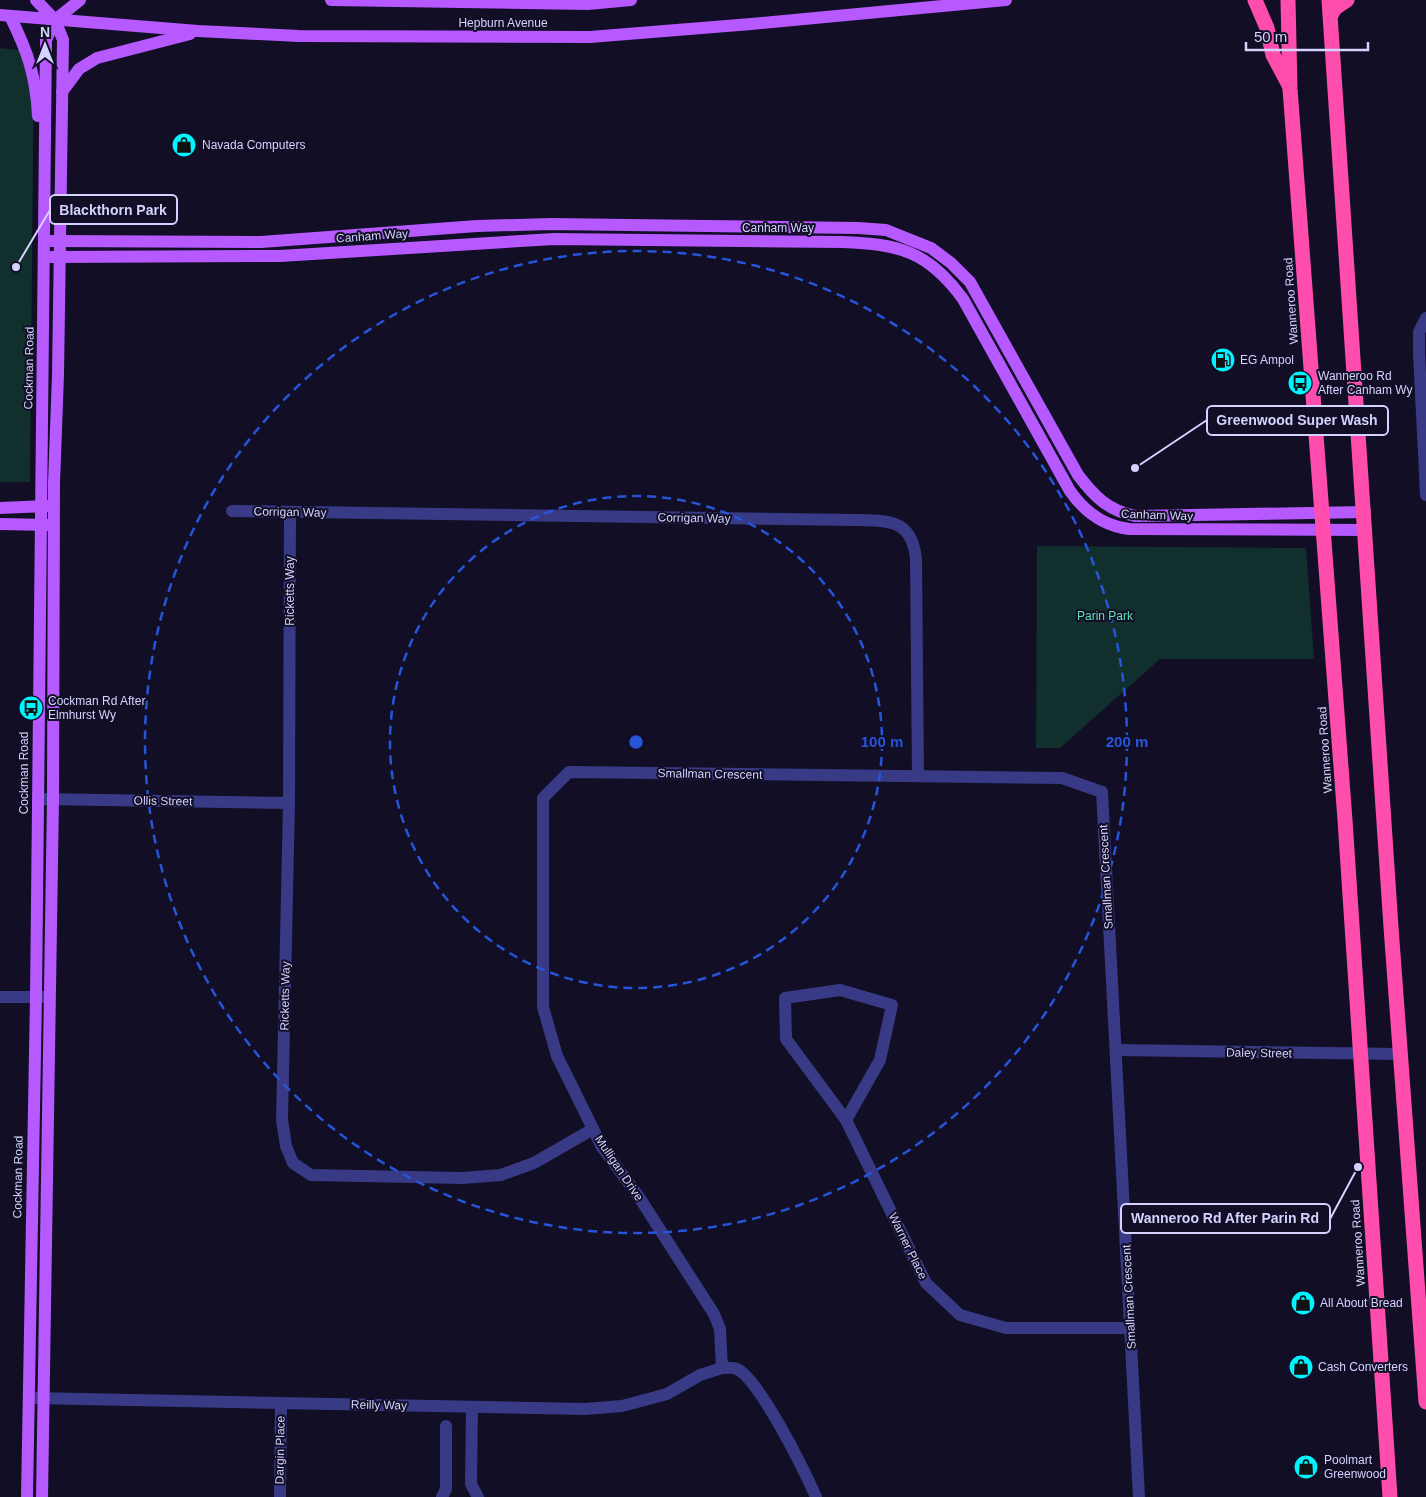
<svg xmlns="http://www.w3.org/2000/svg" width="1426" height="1497" viewBox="0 0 1426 1497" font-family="Helvetica,sans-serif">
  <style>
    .green { fill: #112f2c }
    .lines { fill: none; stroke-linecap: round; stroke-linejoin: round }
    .minor { stroke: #383a85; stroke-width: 12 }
    .major { stroke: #b659ff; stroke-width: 12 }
    .highway { stroke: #ff4dae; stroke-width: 15 }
    .ring { fill: none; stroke: #2655da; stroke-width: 2.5; stroke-dasharray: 9 6 }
    .labels { text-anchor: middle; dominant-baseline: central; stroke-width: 4; stroke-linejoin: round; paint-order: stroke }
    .street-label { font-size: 12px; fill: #d4d2ff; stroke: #110e25 }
    .poi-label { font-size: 12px; fill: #d4d2ff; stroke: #110e25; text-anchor: start }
    .park-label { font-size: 12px; fill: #5be2b8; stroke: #110e25 }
    .centre { fill: #2655da; stroke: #110e25; stroke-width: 2.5 }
    .ring-label { font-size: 15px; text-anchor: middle; font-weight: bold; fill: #2655da; stroke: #110e25; stroke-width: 4; stroke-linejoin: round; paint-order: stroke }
    .leader { fill: none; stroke: #d4d2ff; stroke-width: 2 }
    .callout-dot { fill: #d4d2ff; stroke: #110e25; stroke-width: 2 }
    .callout { fill: #110e25; stroke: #d4d2ff; stroke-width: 2 }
    .callout-label { font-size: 14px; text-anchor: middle; font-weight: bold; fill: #d4d2ff }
  </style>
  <rect width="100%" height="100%" fill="#110e25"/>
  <g class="green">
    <polygon points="0,48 34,52 30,482 0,482"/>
    <polygon points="1037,546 1306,548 1314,659 1160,659 1060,748 1036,748"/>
  </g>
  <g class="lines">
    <g class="minor">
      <polyline points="1426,318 1419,332 1419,353 1426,495"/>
      <path d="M 232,511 L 857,520 C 891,521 912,520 916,559 L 918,776"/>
      <polyline points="290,512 289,803 282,1120 286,1146 293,1163 311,1175 462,1178 501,1175 534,1163 593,1129"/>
      <polyline points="42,799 289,803"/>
      <polyline points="0,997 49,997"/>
      <polyline points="1116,1050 1401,1054"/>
      <polyline points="846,1120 880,1060 892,1005 840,990 785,998 786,1039 846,1120 926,1283 960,1315 1006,1328 1130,1328"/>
      <polyline points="32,1398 585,1409 622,1406 667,1394 700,1375 722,1368"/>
      <polyline points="472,1407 471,1484 478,1497"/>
      <polyline points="280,1497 281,1404"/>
      <polyline points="442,1497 446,1489 446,1426"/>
      <path d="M 816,1497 C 805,1472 760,1380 737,1369 C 733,1367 726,1368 722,1368 L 720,1329 L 714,1314 L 639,1197 L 602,1147 L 557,1056 L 543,1007 L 543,798 L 569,772 L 1062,778 L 1102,792 L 1139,1497"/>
    </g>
    <g class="major">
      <polyline points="36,0 55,20 63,40 58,375 54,483 53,799 42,1497"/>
      <polyline points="331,0 588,4 631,0"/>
      <polyline points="0,15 198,31 299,36 590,37 751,24 1006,0"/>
      <path d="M 10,16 C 28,52 36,77 38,116"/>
      <polyline points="62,92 79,69 97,58 190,34"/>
      <path d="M 51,241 L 261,242 L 477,226 L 551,224 L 858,228 L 886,230 L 931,248 L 951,263 L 970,282 L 1078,475 C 1094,496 1108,511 1136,516 L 1365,512"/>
      <path d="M 51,257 L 280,256 L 554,239 L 842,242 C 899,244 928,251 963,299 L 1070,491 C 1084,511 1104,526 1129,529 L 1366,530"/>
      <polyline points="0,508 47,506"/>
      <polyline points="0,524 49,525"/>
      <polyline points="27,1497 36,997 46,40 55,20 80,0"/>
    </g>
    <g class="highway">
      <polyline points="1255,0 1267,28 1273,55 1289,85"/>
      <polyline points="1288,0 1290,89 1345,820 1390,1497"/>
      <polyline points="1329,0 1391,927 1426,1402"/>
      <polyline points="1331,15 1335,8 1347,0"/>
    </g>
  </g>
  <g class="ring">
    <circle cx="636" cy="742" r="246"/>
    <circle cx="636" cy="742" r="491"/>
  </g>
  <defs>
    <symbol id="shop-disc" viewBox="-11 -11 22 22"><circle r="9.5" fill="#00f4fd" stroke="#110e25"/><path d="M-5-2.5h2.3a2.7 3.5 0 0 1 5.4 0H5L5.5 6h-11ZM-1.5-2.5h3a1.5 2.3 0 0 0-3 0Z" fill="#111"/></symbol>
    <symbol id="fuel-disc" viewBox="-11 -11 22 22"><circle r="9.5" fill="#00f4fd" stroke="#110e25"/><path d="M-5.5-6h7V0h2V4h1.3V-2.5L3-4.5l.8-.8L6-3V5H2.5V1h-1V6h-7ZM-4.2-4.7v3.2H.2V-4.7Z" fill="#111"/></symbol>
    <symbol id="bus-disc" viewBox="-11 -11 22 22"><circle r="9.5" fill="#00f4fd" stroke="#110e25"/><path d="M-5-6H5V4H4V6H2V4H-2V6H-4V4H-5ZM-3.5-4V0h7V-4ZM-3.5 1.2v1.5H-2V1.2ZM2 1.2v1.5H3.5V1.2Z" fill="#111"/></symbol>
  </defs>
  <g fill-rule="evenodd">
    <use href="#shop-disc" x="170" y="131" width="28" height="28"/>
    <use href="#fuel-disc" x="1209" y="346" width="28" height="28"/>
    <use href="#bus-disc" x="1286" y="369" width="28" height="28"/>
    <use href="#bus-disc" x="17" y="694" width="28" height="28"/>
    <use href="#shop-disc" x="1289" y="1289" width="28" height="28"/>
    <use href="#shop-disc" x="1287" y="1353" width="28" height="28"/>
    <use href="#shop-disc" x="1292" y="1453" width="28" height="28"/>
  </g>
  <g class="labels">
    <g class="street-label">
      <text x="503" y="23">Hepburn Avenue</text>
      <text x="778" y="228">Canham Way</text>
      <text transform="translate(372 236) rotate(-4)">Canham Way</text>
      <text transform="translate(1291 301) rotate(-94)">Wanneroo Road</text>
      <text transform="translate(29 368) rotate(-89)">Cockman Road</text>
      <text transform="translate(290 512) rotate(1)">Corrigan Way</text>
      <text transform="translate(1157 515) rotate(2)">Canham Way</text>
      <text transform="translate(694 518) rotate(1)">Corrigan Way</text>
      <text transform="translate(290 591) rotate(-90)">Ricketts Way</text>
      <text transform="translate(1325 750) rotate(-94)">Wanneroo Road</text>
      <text transform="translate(24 773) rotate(-90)">Cockman Road</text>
      <text transform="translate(710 774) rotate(1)">Smallman Crescent</text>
      <text transform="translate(163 801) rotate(1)">Ollis Street</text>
      <text transform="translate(1106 877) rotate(-93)">Smallman Crescent</text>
      <text transform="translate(285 996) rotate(-89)">Ricketts Way</text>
      <text transform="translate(1259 1053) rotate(1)">Daley Street</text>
      <text transform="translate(619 1168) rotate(56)">Mulligan Drive</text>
      <text transform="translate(18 1177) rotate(-89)">Cockman Road</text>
      <text transform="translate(1358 1243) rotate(-94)">Wanneroo Road</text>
      <text transform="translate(908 1246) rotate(64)">Warner Place</text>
      <text transform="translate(1129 1297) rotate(-93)">Smallman Crescent</text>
      <text transform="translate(379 1405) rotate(1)">Reilly Way</text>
      <text transform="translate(280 1450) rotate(-89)">Dargin Place</text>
    </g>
    <g class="poi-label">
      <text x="202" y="145">Navada Computers</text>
      <text x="1240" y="360">EG Ampol</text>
      <text x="1318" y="376">Wanneroo Rd<tspan x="1318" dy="14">After Canham Wy</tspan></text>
      <text x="48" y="701">Cockman Rd After<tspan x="48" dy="14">Elmhurst Wy</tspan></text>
      <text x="1320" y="1303">All About Bread</text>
      <text x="1318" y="1367">Cash Converters</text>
      <text x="1324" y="1460">Poolmart<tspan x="1324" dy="14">Greenwood</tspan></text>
    </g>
    <g class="park-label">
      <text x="1105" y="616">Parin Park</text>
    </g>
  </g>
  <circle cx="636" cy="742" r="8" class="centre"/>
  <g class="ring-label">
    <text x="882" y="747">100 m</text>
    <text x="1127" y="747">200 m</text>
  </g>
  <path class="leader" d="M16 267L50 210M1135 468L1207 420M1358 1167L1330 1219"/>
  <g class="callout-dot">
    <circle cx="16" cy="267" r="5"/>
    <circle cx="1135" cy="468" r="5"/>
    <circle cx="1358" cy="1167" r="5"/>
  </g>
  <g class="callout">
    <rect x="50" y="195" width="127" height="29" rx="5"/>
    <rect x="1207" y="406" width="181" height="29" rx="5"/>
    <rect x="1121" y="1204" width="209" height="29" rx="5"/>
  </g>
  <g class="callout-label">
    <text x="113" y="215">Blackthorn Park</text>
    <text x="1297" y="425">Greenwood Super Wash</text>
    <text x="1225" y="1223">Wanneroo Rd After Parin Rd</text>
  </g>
  <g transform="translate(45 45)" stroke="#110e25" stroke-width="4" paint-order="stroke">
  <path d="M0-4L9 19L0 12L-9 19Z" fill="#d4d2ff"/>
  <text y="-8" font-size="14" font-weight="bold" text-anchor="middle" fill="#d4d2ff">N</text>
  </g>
  <path d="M1246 42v8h122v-8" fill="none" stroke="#d4d2ff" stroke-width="2.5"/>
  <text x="1254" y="42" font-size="15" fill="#d4d2ff" stroke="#110e25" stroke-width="4" paint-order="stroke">50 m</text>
</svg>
